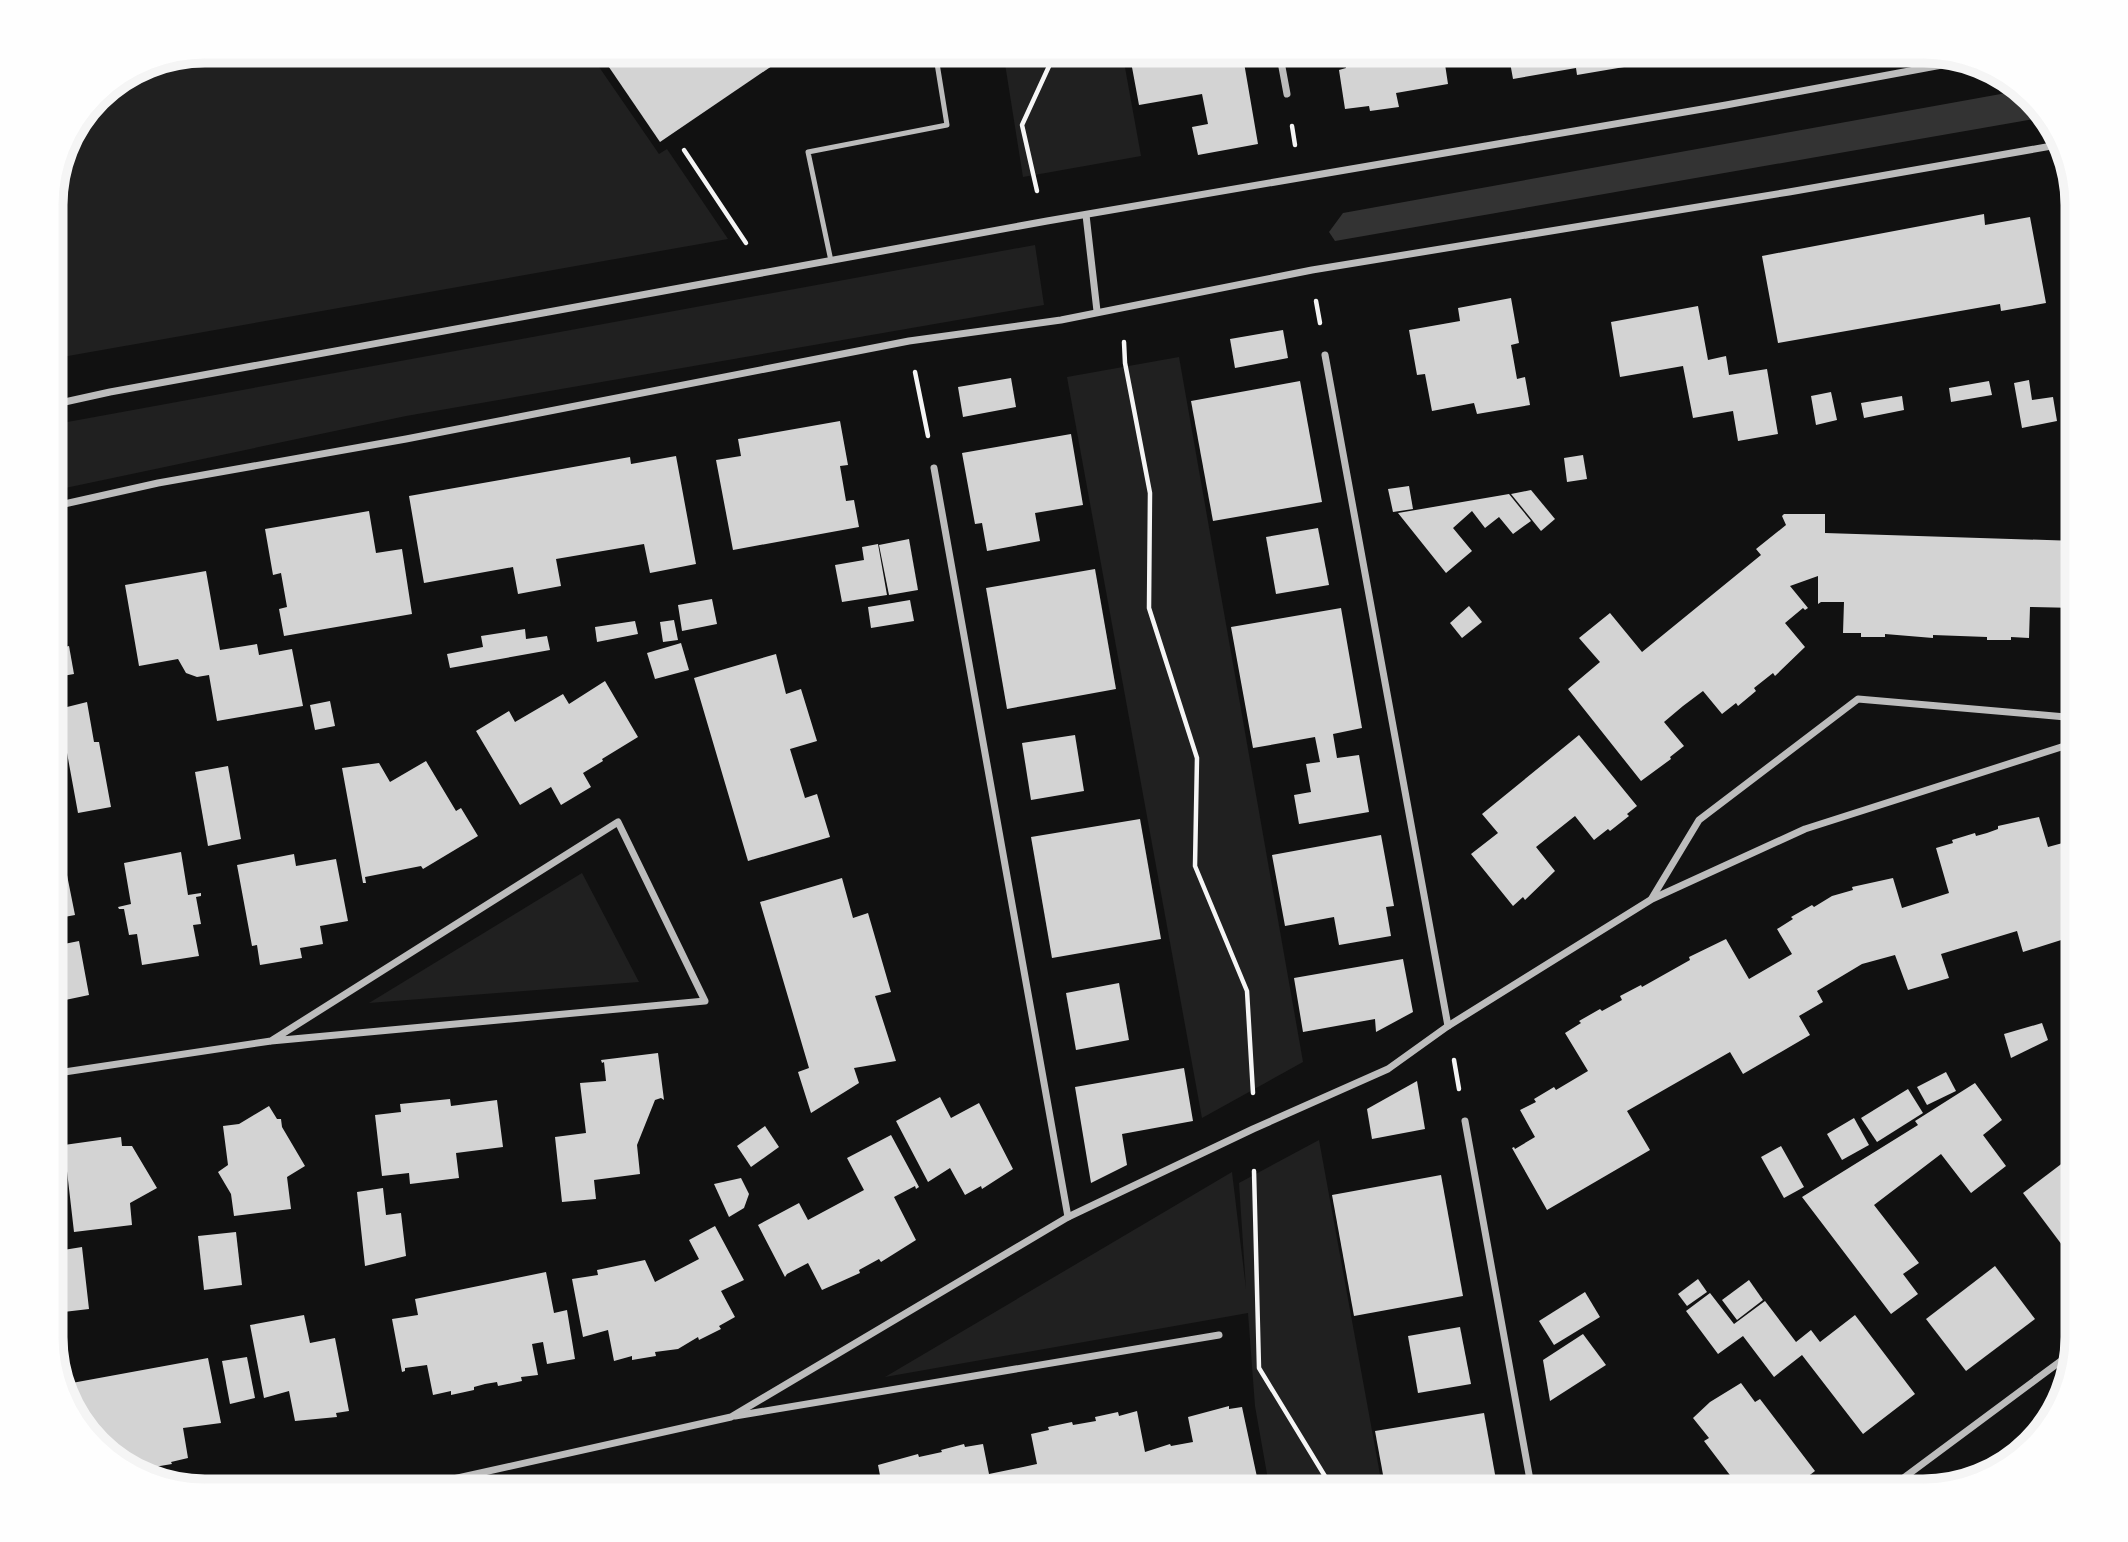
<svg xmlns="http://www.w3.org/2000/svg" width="2128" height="1542" viewBox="0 0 2128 1542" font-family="Signika,sans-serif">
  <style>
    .green { fill: #202020 }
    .water { fill: #333 }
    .building { fill: #d3d3d3 }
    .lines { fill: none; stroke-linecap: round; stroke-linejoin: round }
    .path { stroke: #f5f5f5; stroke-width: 4.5 }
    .service { stroke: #bcbcbc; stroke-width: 5 }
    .minor { stroke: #bcbcbc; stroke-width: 7 }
    .rim { fill: none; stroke: #f5f5f5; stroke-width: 9 }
  </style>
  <rect width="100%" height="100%" fill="#111"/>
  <g class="green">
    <polygon points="205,51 588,51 659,154 667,149 728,239 51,359 51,194 67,136 103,89 146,62"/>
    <polygon points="1003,51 1122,51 1141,156 1023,177"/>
    <polygon points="1035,245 1044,305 406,416 51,491 51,425"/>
    <polygon points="1179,357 1303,1062 1202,1118 1067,377"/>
    <polygon points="582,873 639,982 369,1003"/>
    <polygon points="1319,1140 1383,1491 1270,1491 1255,1406 1248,1313 885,1377 1232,1172 1246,1289 1239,1183"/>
  </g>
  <polygon class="water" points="2023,90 2045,117 1335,241 1329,232 1343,213"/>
  <g class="building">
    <polygon points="598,51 794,51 660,142"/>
    <polygon points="1129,51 1242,51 1258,144 1198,155 1192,127 1208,124 1202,94 1139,105"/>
    <polygon points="1310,51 1443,51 1448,84 1396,93 1399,107 1370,111 1369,106 1345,109 1339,70 1346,68 1344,58 1312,64"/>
    <polygon points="1508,51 1704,51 1704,52 1665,59 1664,53 1647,56 1649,63 1646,64 1645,57 1628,60 1630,66 1577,75 1576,68 1513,79"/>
    <polygon points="1984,214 1985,225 2030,217 2046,303 2001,311 2000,304 1778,343 1762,256"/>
    <polygon points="1511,298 1519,343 1511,345 1517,379 1525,377 1530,405 1477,414 1474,403 1432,411 1425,374 1417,375 1409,330 1460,321 1458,308"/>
    <polygon points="1698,306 1708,360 1726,356 1729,375 1767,369 1778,434 1738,441 1733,411 1693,418 1683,366 1620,377 1611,322"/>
    <polygon points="1283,330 1288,358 1235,368 1230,339"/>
    <polygon points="1011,378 1016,407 963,417 958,387"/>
    <polygon points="2029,380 2032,400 2053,397 2057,421 2022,428 2014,383"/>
    <polygon points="1300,381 1322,502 1213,521 1191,401"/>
    <polygon points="1989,381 1992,395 1951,402 1949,388"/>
    <polygon points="1831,392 1837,420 1816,425 1811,396"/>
    <polygon points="1902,396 1904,410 1864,418 1861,403"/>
    <polygon points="840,421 848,465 840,466 846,501 854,500 859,527 733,550 716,460 741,456 738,439"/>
    <polygon points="1071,434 1083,505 1035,513 1040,541 987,551 982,523 975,524 962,453"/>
    <polygon points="1583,455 1587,479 1567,482 1564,458"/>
    <polygon points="676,456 696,564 650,573 644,544 556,559 561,586 518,594 513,567 424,583 409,496 630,457 631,464"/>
    <polygon points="1409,486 1413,509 1393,512 1388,489"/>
    <polygon points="1531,490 1555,519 1541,531 1511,494"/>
    <polygon points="1509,494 1531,521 1513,534 1499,517 1485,528 1472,511 1453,528 1472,551 1446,573 1398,513"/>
    <polygon points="369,511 376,553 402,549 412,614 284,636 279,609 287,607 281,573 273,575 265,529"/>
    <polygon points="1784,514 1825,514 1825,533 2077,541 2077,608 2030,607 2029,638 2011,637 2011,640 1987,640 1987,637 1933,635 1933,638 1885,634 1885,637 1861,637 1861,633 1843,633 1844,602 1821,602 1818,604 1818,576 1790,586 1808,608 1805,610 1803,608 1785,623 1805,647 1775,676 1773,673 1754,688 1756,691 1738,706 1736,703 1722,714 1703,691 1683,706 1664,722 1684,746 1670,757 1671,759 1641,781 1568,689 1600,662 1579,638 1610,613 1642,652 1761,555 1756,549 1786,525 1782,516"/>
    <polygon points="1318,528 1329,585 1276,594 1266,537"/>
    <polygon points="909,539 918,590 889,595 879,545"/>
    <polygon points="878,544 887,595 842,602 835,565 864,560 862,547"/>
    <polygon points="1095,569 1116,689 1007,709 986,588"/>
    <polygon points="206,571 220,650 257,644 259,655 292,649 303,706 217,721 209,675 197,677 186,673 178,659 139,666 125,585"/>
    <polygon points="712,599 717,624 682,631 678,605"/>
    <polygon points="910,600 914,621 871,628 868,607"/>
    <polygon points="1469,606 1482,622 1462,638 1450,623"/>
    <polygon points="1341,608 1362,728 1333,734 1337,758 1359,755 1369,812 1299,824 1294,795 1311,792 1306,764 1320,762 1315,737 1253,748 1231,627"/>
    <polygon points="674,620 678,640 663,642 660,622"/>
    <polygon points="635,621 638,634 597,642 595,627"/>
    <polygon points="525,629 526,639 547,636 550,650 450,668 447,654 483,647 481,636"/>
    <polygon points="681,643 689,670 655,679 647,653"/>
    <polygon points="69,646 74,674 51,678 51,650"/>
    <polygon points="776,654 786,694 801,689 817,741 790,749 805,798 817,794 830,837 748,861 694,678"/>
    <polygon points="605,681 638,737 602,759 603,761 583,773 591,787 561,805 551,787 520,805 476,731 509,711 515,722 563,694 569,704"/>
    <polygon points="330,701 335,726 315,730 310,705"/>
    <polygon points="87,702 94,742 99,742 111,807 78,813 59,709"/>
    <polygon points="1075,735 1084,791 1031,800 1022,743"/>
    <polygon points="1579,735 1637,806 1627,814 1629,816 1610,831 1608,829 1594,840 1575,816 1536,847 1555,871 1525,900 1523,897 1513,906 1471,854 1498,833 1482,814"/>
    <polygon points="426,761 456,811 461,808 478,836 423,869 421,866 365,877 366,883 363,883 342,768 379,763 390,782"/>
    <polygon points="228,766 241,839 208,846 195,772"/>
    <polygon points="2039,817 2048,847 2070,841 2069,838 2072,837 2077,854 2077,935 2023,952 2017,931 1941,954 1949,978 1908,990 1895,955 1862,964 1817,991 1823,1002 1799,1016 1810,1035 1743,1074 1730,1052 1627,1111 1650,1150 1547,1210 1512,1148 1514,1147 1515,1149 1535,1137 1520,1110 1536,1102 1534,1099 1554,1087 1556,1090 1588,1071 1565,1033 1581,1023 1579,1021 1600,1009 1602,1011 1622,1000 1620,996 1641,985 1642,987 1690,960 1689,957 1726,939 1749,979 1792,954 1777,929 1793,919 1791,917 1812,905 1814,907 1832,896 1853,890 1852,887 1893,878 1902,908 1949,893 1936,848 1953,843 1952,840 1975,833 1976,836 1987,833 1998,829 1998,826"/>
    <polygon points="1140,819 1161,939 1052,958 1031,837"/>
    <polygon points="1381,835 1394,906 1386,907 1391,936 1339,945 1334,917 1285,926 1272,855"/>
    <polygon points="181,852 188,895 201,893 201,896 196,897 201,924 193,925 199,956 142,965 137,934 129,935 124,909 119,909 118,907 131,904 124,863"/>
    <polygon points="294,854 296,866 336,859 348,921 320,926 323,944 300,948 302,958 260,965 257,945 252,946 237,865"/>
    <polygon points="63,855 75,915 59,918 64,944 79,941 89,995 51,1003 51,857"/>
    <polygon points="842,878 853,918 868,913 891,992 875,996 896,1061 854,1068 859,1083 811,1113 798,1072 809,1068 760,902"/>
    <polygon points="1403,959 1413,1012 1376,1032 1375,1019 1303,1032 1294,978"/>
    <polygon points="1119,983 1129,1040 1076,1050 1066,993"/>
    <polygon points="2042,1023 2048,1040 2011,1058 2004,1034"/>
    <polygon points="658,1053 664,1100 661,1098 655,1100 637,1145 640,1174 594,1180 596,1199 562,1202 555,1137 586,1133 580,1083 606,1081 604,1062 602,1063 601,1060"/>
    <polygon points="1184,1068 1193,1121 1122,1134 1127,1165 1091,1183 1075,1087"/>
    <polygon points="1946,1072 1956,1091 1927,1105 1917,1087"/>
    <polygon points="1417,1081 1425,1129 1372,1139 1367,1109"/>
    <polygon points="1975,1083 2002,1120 1983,1135 2006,1166 1971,1193 1941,1154 1874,1205 1919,1263 1903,1274 1918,1294 1891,1314 1802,1197 1918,1125 1915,1121"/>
    <polygon points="1908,1089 1923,1113 1877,1142 1861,1118"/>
    <polygon points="940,1097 951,1118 979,1103 1013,1169 982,1189 981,1186 965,1195 950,1168 928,1182 896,1121"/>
    <polygon points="450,1099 451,1106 497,1100 503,1147 456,1153 459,1178 410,1184 409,1173 382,1176 375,1115 401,1112 400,1104"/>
    <polygon points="269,1106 277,1119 281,1119 282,1127 305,1166 287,1177 291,1209 234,1216 231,1194 218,1172 228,1165 223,1126 239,1124"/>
    <polygon points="1854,1118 1869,1145 1842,1160 1827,1134"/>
    <polygon points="765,1126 779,1147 751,1167 737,1146"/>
    <polygon points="891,1135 919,1187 916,1189 915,1186 894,1197 916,1240 881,1262 879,1259 859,1270 860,1273 822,1290 808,1263 787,1274 785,1277 758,1225 799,1203 808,1220 864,1190 847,1158"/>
    <polygon points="121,1137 122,1146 132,1146 157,1188 130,1203 132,1225 74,1232 64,1145"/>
    <polygon points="1781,1146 1804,1187 1784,1198 1761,1157"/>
    <polygon points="2077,1152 2077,1265 2023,1193"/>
    <polygon points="1441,1175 1463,1296 1354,1316 1332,1195"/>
    <polygon points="741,1178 749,1194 744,1208 729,1217 714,1184"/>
    <polygon points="383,1188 386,1215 401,1213 406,1256 365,1266 357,1192"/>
    <polygon points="715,1226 744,1280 721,1291 735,1317 719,1326 721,1329 699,1340 698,1337 678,1349 655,1352 656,1356 632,1360 632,1356 614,1361 608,1330 583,1337 572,1279 598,1275 597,1270 645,1260 655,1282 699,1259 689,1240"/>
    <polygon points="236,1232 242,1285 204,1290 198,1236"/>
    <polygon points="82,1247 89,1309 55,1313 57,1336 51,1337 53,1296 51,1252"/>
    <polygon points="1995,1266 2035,1319 1966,1371 1926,1319"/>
    <polygon points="546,1272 554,1313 567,1310 575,1359 547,1364 543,1342 532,1344 538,1375 521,1377 522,1381 498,1386 497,1382 485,1384 474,1387 474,1390 451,1395 451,1391 433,1395 427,1365 405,1368 405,1371 402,1372 392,1319 418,1315 415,1299"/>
    <polygon points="1698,1279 1707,1292 1687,1306 1678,1294"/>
    <polygon points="1749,1280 1763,1300 1737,1320 1722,1300"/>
    <polygon points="1585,1292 1600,1317 1554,1345 1539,1321"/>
    <polygon points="1710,1293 1734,1324 1765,1301 1796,1342 1811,1330 1820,1342 1855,1315 1915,1394 1863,1434 1802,1355 1774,1377 1743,1336 1718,1354 1686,1311"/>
    <polygon points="304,1315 310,1343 335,1338 349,1411 336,1413 337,1417 295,1421 289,1391 264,1398 250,1325"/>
    <polygon points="1460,1327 1471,1384 1418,1393 1408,1336"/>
    <polygon points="1583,1334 1606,1365 1550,1401 1543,1360"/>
    <polygon points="247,1357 255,1398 230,1404 222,1361"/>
    <polygon points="208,1358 221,1423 183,1428 188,1458 171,1462 172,1464 148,1468 147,1466 135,1468 111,1460 67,1406 61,1385"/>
    <polygon points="1741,1383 1755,1402 1760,1399 1815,1471 1789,1491 1742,1491 1704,1441 1709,1438 1693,1418 1710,1402"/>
    <polygon points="1229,1406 1229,1409 1242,1407 1260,1491 1132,1491 1130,1484 1098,1491 883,1491 878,1465 918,1454 919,1457 942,1452 941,1450 964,1444 965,1447 983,1444 989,1474 1037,1464 1031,1434 1049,1430 1048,1427 1072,1422 1073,1425 1096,1421 1095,1417 1118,1412 1119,1416 1137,1411 1145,1452 1170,1444 1171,1446 1193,1442 1188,1417"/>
    <polygon points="1484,1413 1498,1491 1386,1491 1375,1431"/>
  </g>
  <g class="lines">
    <g class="path">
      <polyline points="1292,126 1295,145"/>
      <polyline points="684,150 746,243"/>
      <polyline points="1037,191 1022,125 1056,51"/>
      <polyline points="1316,301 1320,323"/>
      <polyline points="1124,342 1125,363 1150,493 1149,608 1197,758 1195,866 1247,991 1253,1093"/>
      <polyline points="915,372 928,436"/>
      <polyline points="1454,1060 1459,1089"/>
      <polyline points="1254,1171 1259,1368 1334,1491"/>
    </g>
    <polyline class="service" points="831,261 808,152 947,125 935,51"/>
    <g class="minor">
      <polyline points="1279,51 1287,94"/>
      <polyline points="1086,215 1097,311"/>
      <polyline points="1325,355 1448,1026"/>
      <polyline points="51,405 110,392 1047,221 1726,105 1958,62"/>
      <polyline points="934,468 1068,1217"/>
      <polyline points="51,507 158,483 406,439 909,341 1061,320 1312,270 1789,192 2063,144"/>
      <polyline points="1652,898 1699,820 1858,699 2077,718"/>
      <polyline points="51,1074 271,1041 705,1001 618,822 271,1041"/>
      <polyline points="1465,1121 1532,1491"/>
      <polyline points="735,1416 1219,1335"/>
      <polyline points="297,1491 417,1487 731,1417 1068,1217 1253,1129 1388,1069 1448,1026 1652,899 1805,829 2077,742"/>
      <polyline points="1886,1491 2073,1352"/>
    </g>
  </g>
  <path d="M0 0H2128V1542H0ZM205 63H1923A142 142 0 0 1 2065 205V1337A142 142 0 0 1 1923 1479H205A142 142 0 0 1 63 1337V205A142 142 0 0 1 205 63Z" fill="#fefefe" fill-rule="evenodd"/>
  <path class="rim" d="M205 63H1923A142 142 0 0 1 2065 205V1337A142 142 0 0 1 1923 1479H205A142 142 0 0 1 63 1337V205A142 142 0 0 1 205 63Z"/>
</svg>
